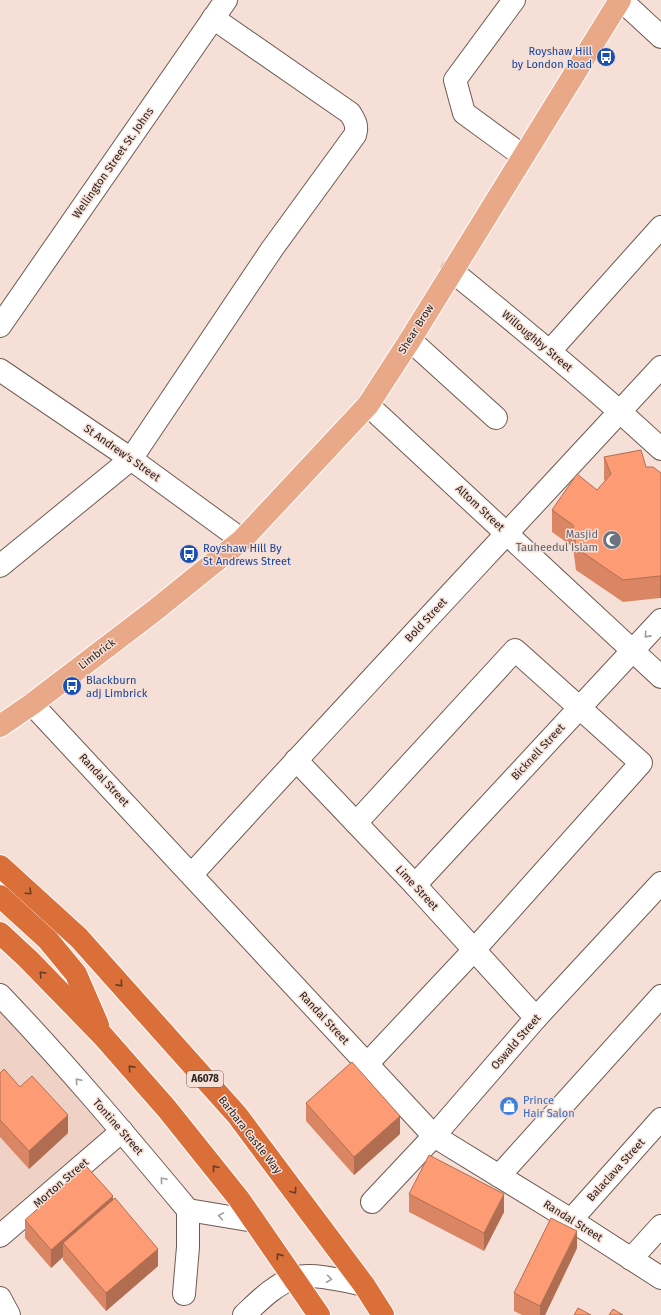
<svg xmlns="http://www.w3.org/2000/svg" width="661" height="1315" viewBox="0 0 661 1315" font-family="'Fira Sans',sans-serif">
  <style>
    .built { fill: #efd1c6 }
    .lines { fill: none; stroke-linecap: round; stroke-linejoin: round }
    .minor-casing { stroke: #6e5b53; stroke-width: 24 }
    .major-casing { stroke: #fff; stroke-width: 24 }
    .highway-casing { stroke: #fff; stroke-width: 24 }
    .minor { stroke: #fff; stroke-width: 22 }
    .major { stroke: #e9a988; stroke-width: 22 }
    .highway { stroke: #da6f39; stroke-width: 22 }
    .wall { fill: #da8664 }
    .shaded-wall { fill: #b16d51 }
    .building { fill: #fd9c74; stroke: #b16d51 }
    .oneway { stroke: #9f9c9a }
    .oneway2 { stroke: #683d27 }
    .labels { text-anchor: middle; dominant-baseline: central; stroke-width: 3; stroke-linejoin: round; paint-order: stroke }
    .shield { fill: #f6dfd6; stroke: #675b55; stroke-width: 1 }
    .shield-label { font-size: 10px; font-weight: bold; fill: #2a221e }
    .transit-label { font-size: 11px; fill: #164399; stroke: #f6dfd6; text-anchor: start }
    .street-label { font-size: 11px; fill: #2a221e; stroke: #f6dfd6 }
    .worship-label { font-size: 11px; fill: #5b616d; stroke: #f6dfd6; text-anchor: end }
    .shop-label { font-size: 11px; fill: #366cbe; stroke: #f6dfd6; text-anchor: start }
  </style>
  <rect width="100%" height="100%" fill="#f6dfd6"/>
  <polygon class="built" points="0,983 122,1118 0,1225"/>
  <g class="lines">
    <defs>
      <g id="minor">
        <polyline points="514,0 455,80 464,113 523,156"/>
        <polyline points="621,0 661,37"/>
        <path d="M 452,271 C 523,329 594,387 661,449"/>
        <polyline points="0,326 226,0"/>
        <polyline points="410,340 496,418"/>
        <polyline points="550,351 661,227"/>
        <polyline points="0,370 131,459 242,540"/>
        <polyline points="368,405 661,677"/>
        <path d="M 0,566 L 131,459 L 272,249 L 355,135 C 358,126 355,121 350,113 L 213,18"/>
        <polyline points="32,704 434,1136 571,1220 661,1278"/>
        <polyline points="296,760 415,885 536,1018"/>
        <polyline points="356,823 515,650 641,763 474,950 367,1064"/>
        <path d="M 192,874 C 347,704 505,536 661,367"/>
        <polyline points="415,885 661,620"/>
        <path d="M 0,995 C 66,1064 127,1137 188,1210 L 254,1221"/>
        <polyline points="499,1176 661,996"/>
        <polyline points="372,1202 434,1136 536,1018 661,883"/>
        <polyline points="571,1220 661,1119"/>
        <polyline points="0,1236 122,1131"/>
        <polyline points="631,1259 661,1226"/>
        <polyline points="184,1294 188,1247 188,1210"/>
        <polyline points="0,1298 9,1315"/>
        <path d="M 244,1315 C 259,1301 274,1285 294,1278 C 310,1272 346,1281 364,1285"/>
      </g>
      <polyline id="major" points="0,726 32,704 154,611 242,540 368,405 410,340 620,0"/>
      <g id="highway">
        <polyline points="0,866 79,938 237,1115 364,1285 383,1315"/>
        <polyline points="0,896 48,940 76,974 98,1025"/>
        <polyline points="0,933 28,959 102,1035 167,1109 239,1199 319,1315"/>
      </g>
    </defs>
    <use href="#minor" class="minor-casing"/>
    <use href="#major" class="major-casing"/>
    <use href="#highway" class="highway-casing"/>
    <use href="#minor" class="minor"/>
    <use href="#major" class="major"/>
    <use href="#highway" class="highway"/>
  </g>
  <g class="wall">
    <polygon points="604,457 646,467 661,473 660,598 623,602 576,570 573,547 552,532 552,510 597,490 605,482 604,479"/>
    <polygon points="0,1073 20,1087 68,1133 29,1169 0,1137"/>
    <polygon points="306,1103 400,1134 354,1175 306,1121"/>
    <polygon points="409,1194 504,1212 484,1251 409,1212"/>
    <polygon points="113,1200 158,1266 106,1311 63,1260 63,1257 51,1268 25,1238 25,1220"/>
    <polygon points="577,1248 545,1315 522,1315 514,1311 514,1293"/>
  </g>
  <g class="shaded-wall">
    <polygon points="661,575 661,598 660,598 660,576"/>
    <polygon points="68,1115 68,1133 29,1169 29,1151"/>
    <polygon points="400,1116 400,1134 354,1175 354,1157"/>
    <polygon points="504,1194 504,1212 484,1251 484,1233"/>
    <polygon points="113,1196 113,1214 63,1243 63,1257 51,1268 51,1250"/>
    <polygon points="577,1231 577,1248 545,1315 540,1315 540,1306"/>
    <polygon points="158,1249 158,1266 106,1311 106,1293"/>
  </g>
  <g class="building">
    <polygon points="641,450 646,467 653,467 661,473 661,575 660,576 623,580 576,548 573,525 552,510 577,474 597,490 611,474 604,457"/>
    <polygon points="352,1062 400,1116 354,1157 306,1103"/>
    <polygon points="4,1069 20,1087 32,1076 68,1115 29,1151 0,1120 0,1073"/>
    <polygon points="429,1155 504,1194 484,1233 409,1194"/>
    <polygon points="86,1166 113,1196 51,1250 25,1220"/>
    <polygon points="115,1198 158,1249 106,1293 63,1243"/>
    <polygon points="551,1218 577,1231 540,1306 514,1293"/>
    <polygon points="578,1308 591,1315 574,1315"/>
    <polygon points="613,1309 623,1315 609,1315"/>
  </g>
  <defs><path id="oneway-chevron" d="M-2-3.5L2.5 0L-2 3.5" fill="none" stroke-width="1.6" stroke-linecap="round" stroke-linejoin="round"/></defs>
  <g class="oneway">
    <use href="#oneway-chevron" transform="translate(647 635) rotate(132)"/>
    <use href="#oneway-chevron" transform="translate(78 1081) rotate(-131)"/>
    <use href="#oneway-chevron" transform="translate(163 1180) rotate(-130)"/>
    <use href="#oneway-chevron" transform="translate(221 1216) rotate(-170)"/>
    <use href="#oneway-chevron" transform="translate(329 1279) rotate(8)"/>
  </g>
  <g class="oneway2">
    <use href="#oneway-chevron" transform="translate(29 892) rotate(43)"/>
    <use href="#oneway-chevron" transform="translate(42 974) rotate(-134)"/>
    <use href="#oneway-chevron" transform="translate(120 984) rotate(48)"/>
    <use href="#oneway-chevron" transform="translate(131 1068) rotate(-132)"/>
    <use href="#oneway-chevron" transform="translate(215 1168) rotate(-128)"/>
    <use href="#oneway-chevron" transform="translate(294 1191) rotate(54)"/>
    <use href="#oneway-chevron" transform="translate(279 1256) rotate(-125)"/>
  </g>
  <defs>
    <symbol id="bus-disc" viewBox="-11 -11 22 22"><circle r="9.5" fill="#1a4fb4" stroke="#f6dfd6"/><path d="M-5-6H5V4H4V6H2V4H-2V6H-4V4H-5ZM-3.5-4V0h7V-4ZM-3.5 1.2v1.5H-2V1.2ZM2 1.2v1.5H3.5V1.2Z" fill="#fff"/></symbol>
    <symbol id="mosque-disc" viewBox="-11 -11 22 22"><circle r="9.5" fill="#6b7280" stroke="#f6dfd6"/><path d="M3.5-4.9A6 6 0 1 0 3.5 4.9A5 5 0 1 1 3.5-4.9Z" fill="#fff"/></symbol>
    <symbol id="shop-disc" viewBox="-11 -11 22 22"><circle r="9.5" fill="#3f7fe0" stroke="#f6dfd6"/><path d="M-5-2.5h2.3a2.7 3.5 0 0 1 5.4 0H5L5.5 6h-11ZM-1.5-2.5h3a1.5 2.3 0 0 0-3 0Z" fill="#fff"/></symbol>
  </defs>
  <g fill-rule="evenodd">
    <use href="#bus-disc" x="595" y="46" width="22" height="22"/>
    <use href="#mosque-disc" x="601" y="529" width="22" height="22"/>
    <use href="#bus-disc" x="178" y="543" width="22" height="22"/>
    <use href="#bus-disc" x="61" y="675" width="22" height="22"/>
    <use href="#shop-disc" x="498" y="1095" width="22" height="22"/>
  </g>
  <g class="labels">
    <rect class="shield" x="187" y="1071" width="36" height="16" rx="3"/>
    <g class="shield-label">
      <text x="205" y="1079">A6078</text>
    </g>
    <g class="transit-label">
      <text x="592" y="51" text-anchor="end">Royshaw Hill<tspan x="592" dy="13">by London Road</tspan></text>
      <text x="203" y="548">Royshaw Hill By<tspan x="203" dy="13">St Andrews Street</tspan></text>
      <text x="86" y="680">Blackburn<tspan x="86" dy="13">adj Limbrick</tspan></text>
    </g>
    <g class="street-label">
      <text transform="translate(113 163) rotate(-55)">Wellington Street St. Johns</text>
      <text transform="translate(416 329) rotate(-58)">Shear Brow</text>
      <text transform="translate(537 341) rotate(40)">Willoughby Street</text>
      <text transform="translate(122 453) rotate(35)">St Andrew's Street</text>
      <text transform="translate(480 508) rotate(43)">Altom Street</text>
      <text transform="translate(426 620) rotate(-47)">Bold Street</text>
      <text transform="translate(97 654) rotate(-37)">Limbrick</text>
      <text transform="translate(538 752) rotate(-47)">Bicknell Street</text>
      <text transform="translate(104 780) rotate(47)">Randal Street</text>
      <text transform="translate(417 888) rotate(47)">Lime Street</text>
      <text transform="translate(324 1018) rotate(47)">Randal Street</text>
      <text transform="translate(516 1042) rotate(-49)">Oswald Street</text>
      <text transform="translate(118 1127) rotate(49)">Tontine Street</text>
      <text transform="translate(250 1135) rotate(52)">Barbara Castle Way</text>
      <text transform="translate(616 1170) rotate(-48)">Balaclava Street</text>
      <text transform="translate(61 1183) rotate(-41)">Morton Street</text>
      <text transform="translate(573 1221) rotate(32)">Randal Street</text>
    </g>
    <g class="worship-label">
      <text x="598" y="534">Masjid<tspan x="598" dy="13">Tauheedul Islam</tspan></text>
    </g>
    <g class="shop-label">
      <text x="523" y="1100">Prince<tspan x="523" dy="13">Hair Salon</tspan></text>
    </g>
  </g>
</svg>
